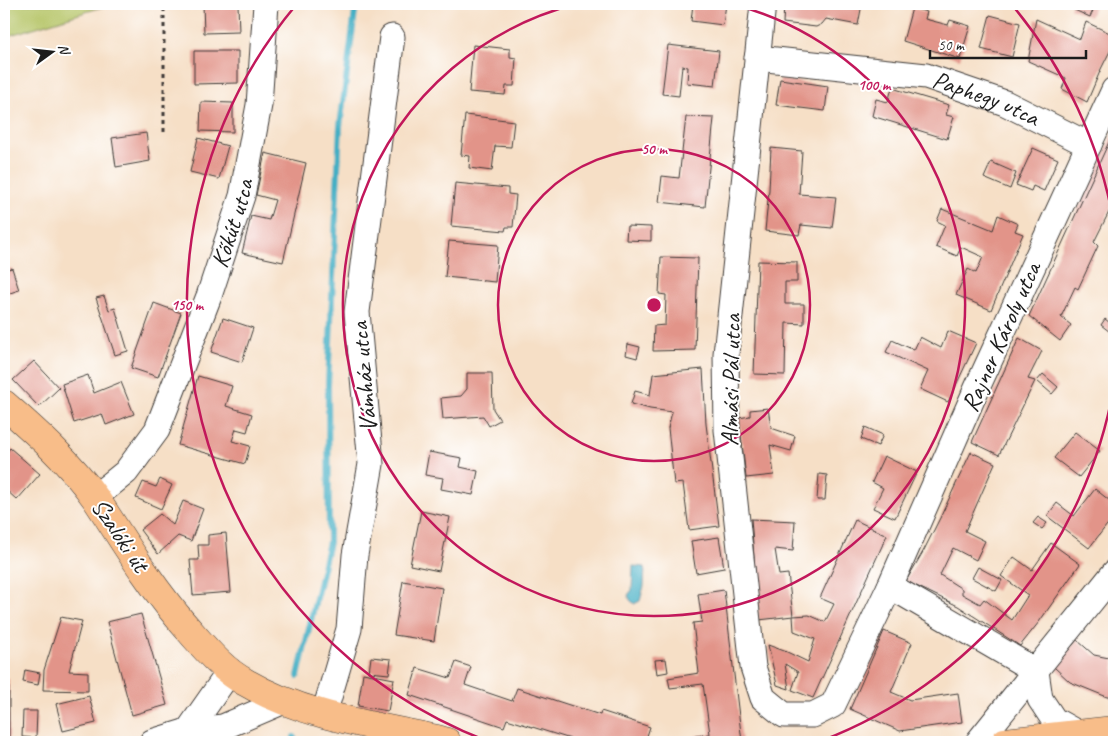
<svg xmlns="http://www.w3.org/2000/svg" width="1118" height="746" viewBox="0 0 1118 746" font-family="Caveat,sans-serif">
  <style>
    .green { fill: #b6c568; stroke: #697042 }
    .water { fill: #45afc4; stroke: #306670 }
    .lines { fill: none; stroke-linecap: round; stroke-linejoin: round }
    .stream { stroke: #45afc4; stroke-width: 6 }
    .building { fill: #e29489 }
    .minor-casing { stroke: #3d3936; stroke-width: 27 }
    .major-casing { stroke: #3d3936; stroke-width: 29 }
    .path { stroke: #3d3936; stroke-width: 3; stroke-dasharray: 4 4; stroke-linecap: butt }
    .minor { stroke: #fff; stroke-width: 25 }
    .major { stroke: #f8bd89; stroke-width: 28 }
    .ring { fill: none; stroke: #c2185b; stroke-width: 2.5 }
    .labels { text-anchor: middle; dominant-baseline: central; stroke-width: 4; stroke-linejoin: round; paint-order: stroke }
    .street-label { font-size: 25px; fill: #1c1c1c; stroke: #fff }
    .centre { fill: #c2185b; stroke: #fff; stroke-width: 2.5 }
    .ring-label { font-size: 15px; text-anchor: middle; font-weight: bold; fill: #c2185b; stroke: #fff; stroke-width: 4; stroke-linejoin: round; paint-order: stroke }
  </style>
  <rect width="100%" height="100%" fill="#fff"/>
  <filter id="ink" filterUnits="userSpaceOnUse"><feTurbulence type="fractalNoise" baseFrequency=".02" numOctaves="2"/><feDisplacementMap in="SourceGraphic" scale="10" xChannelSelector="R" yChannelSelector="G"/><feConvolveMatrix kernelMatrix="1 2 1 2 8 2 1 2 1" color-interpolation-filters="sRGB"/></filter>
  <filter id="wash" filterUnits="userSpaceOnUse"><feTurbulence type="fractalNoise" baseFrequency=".0096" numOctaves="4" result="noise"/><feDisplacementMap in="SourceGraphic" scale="20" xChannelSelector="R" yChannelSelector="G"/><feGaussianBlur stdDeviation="1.12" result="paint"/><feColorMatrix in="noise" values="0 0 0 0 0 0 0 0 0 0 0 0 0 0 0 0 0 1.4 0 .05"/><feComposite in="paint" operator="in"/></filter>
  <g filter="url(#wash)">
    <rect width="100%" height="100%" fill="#f6dfc6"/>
    <polygon class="green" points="4,4 112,4 4,37"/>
    <polygon class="water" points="633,566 645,567 644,586 640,601 634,604 630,600 628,595 632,590"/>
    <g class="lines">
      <g class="stream">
        <polyline points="298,676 329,542 328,385 340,126 356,4"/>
        <polyline points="294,737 294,742"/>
      </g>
    </g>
    <g id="blocks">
      <g class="building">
        <polygon points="203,4 238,4 239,32 204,33"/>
        <polygon points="693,4 726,4 723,25 691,21"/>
        <polygon points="784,4 862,4 858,25 826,19 822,24 816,27 783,23"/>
        <polygon points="1072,4 1096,4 1090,17 1070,8"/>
        <polygon points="912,8 927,12 925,19 948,25 950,20 970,26 960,59 903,41"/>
        <polygon points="990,15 1020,23 1012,57 981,49"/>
        <polygon points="1036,19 1080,39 1086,22 1114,35 1114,43 1101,69 1087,102 1062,89 1066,78 1028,61"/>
        <polygon points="473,45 510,49 510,57 516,58 514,86 506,86 505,95 469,92"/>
        <polygon points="668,45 719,51 715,86 687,83 688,67 682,66 679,96 662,94"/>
        <polygon points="194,51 238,51 238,83 194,84"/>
        <polygon points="780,79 828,86 825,111 776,105"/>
        <polygon points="892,88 949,105 946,115 954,117 947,139 872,116 876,99 888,102"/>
        <polygon points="201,102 233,103 233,132 200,131"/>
        <polygon points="465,115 514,121 511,147 495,146 492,171 469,168 470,156 461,155"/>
        <polygon points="686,117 714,118 705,207 659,202 662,176 679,178"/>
        <polygon points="1114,131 1114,202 1094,242 1098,246 1078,289 1075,287 1061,317 1071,325 1060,341 1029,316"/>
        <polygon points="146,133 150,161 116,167 112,138"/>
        <polygon points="198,138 228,146 219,179 190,172"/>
        <polygon points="771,148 802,151 799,194 836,197 832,228 801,225 799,235 765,231 769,190"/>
        <polygon points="1033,148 1058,159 1044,191 1033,186 1031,191 1016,185"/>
        <polygon points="265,153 306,163 283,262 242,253 251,216 269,220 275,200 256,195"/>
        <polygon points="991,162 1016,173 1010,189 984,178"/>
        <polygon points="455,183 508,188 508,194 516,195 513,227 506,227 505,231 451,226"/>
        <polygon points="942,209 993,230 998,215 1018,224 1015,231 1023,234 991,310 956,295 968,269 976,273 983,257 961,247 957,256 936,247 945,225 937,221"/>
        <polygon points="627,226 651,227 651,241 626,240"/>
        <polygon points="449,241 498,245 495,282 445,277"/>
        <polygon points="661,257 698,258 695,350 653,351 654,326 665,325 666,295 659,294"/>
        <polygon points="758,261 797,262 797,282 785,282 785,304 804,304 804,324 786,323 785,375 754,374"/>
        <polygon points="12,268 19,290 4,295 4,270"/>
        <polygon points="104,296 109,310 115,308 128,351 115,355 96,298"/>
        <polygon points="154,303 181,313 158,377 131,368"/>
        <polygon points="223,318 253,328 242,362 211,352"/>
        <polygon points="1105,319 1114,326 1114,335 1101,325"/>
        <polygon points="948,331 976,343 948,402 920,389 928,371 886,352 892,340 914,350 920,337 941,348"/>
        <polygon points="1019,338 1042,351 1028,379 1035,381 999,455 972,442"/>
        <polygon points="628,344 640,347 637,358 626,355"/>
        <polygon points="34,361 59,388 39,407 13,380"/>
        <polygon points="703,369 706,424 719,526 689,530 683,483 674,484 668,428 672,412 650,409 631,404 635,391 650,395 653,374"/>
        <polygon points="467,373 492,373 493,409 500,420 489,426 483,416 443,419 441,398 461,396 467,389"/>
        <polygon points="1043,374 1058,387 1052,394 1037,381"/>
        <polygon points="88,375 94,393 121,382 134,414 106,425 102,414 74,423 62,384"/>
        <polygon points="198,376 232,386 226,406 252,414 247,432 236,429 232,441 250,446 245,464 178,445"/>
        <polygon points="768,408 771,428 795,436 791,451 770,445 774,475 746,478 739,418 750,416 750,410"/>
        <polygon points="865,427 883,435 878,446 861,439"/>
        <polygon points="1075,432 1100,451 1079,477 1054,458"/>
        <polygon points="10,448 40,474 17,500 4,488 4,456"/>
        <polygon points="429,452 462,458 460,467 478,471 473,495 441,489 443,478 425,475"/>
        <polygon points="971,452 995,463 965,531 985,541 976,560 953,548 940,575 962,589 962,594 980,604 984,599 1012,620 1028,595 1001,576 1014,557 1032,570 1051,543 1080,564 1039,622 1020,646 958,606 906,581 924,550 940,518"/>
        <polygon points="884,456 917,472 895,518 873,508 883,488 872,482"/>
        <polygon points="819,474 827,475 825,500 817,500"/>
        <polygon points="160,479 172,485 161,509 136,498 143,482 156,487"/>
        <polygon points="1095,489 1114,504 1114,516 1089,548 1047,516 1057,503 1074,516"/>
        <polygon points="183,501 203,509 191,541 178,536 158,554 140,530 160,514 173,525"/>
        <polygon points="421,511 450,517 439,571 410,565"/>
        <polygon points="1038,517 1047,523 1042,529 1033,523"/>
        <polygon points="751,519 795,521 793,551 775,549 779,575 788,574 793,616 809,615 825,622 834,604 820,598 855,520 887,535 813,698 792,690 798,672 785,664 789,689 777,685 768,645 787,652 808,662 815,639 794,631 793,616 759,620"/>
        <polygon points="226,533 231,592 193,595 190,560 199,560 198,545 208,545 208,535"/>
        <polygon points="719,537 724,568 696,573 691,541"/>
        <polygon points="978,567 1002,580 996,591 972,578"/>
        <polygon points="403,581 442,588 434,641 394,635"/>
        <polygon points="724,590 742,742 695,742 695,736 710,734 703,684 670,688 668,678 699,673 693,623 702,622 698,594"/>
        <polygon points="141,614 167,705 132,715 107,622"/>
        <polygon points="61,617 82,621 69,671 88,672 88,691 43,690 44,670"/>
        <polygon points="884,631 912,643 891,692 910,700 958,693 962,722 900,731 850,709"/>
        <polygon points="1077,640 1094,655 1114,659 1114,697 1107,697 1070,682 1054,667"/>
        <polygon points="371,657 391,659 389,674 369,672"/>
        <polygon points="666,659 668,672 657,674 655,660"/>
        <polygon points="456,662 471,667 465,685 512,701 517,688 600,715 601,711 650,727 645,742 580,742 507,719 504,727 409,695 417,668 450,678"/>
        <polygon points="25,670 40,673 38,685 23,682"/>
        <polygon points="363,673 394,679 388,711 358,706"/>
        <rect x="4" y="678" width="5" height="64"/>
        <polygon points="89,696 96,723 63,731 56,704"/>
        <polygon points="23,711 37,711 36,738 22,737"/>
      </g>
    </g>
  </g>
  <g filter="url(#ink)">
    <use href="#blocks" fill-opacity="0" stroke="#3d3936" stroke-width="1"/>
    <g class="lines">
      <defs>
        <g id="minor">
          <polyline points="763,4 726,354 727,430 753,667 763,698 784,715 813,715 833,705 890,586 977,388 1114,90"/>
          <path id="s1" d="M 757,58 L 926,76 L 1005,103 L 1089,145"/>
          <path id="s2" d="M 95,497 L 126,472 L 157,430 L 209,296 L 242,196 L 259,105 L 266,4"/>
          <polyline points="890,586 1036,671"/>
          <polyline points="1036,671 1040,699 1054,720 1079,734"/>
          <polyline points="324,714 349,629 355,555 371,464 357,312 392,37"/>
          <polyline points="188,731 230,671"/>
          <polyline points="152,742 188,731 223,727 284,701"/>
          <polyline points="978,742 1114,573"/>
        </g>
        <g id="major">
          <path d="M 4,404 C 37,433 71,463 96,499 C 112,523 127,548 144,572 C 159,594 176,616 195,637 C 210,654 225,671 245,682 C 303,716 372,725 437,739 L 447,742"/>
          <polyline points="1005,742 1114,730"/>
        </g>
      </defs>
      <use href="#minor" class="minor-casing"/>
      <use href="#major" class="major-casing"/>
      <polyline class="path" points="164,132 164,4"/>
      <use href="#minor" class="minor"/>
      <use href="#major" class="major"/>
    </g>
  </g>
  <g class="ring">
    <circle cx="654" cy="305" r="156"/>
    <path d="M732 4A311 311 0 1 1 576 4"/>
    <path d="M1114 386A467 467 0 0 1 821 741M487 741A467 467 0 0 1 296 5M1012 5A467 467 0 0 1 1114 224"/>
  </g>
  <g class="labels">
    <g class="street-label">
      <text stroke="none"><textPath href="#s1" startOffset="234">Paphegy utca</textPath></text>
      <text stroke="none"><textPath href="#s2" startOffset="312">Kőkút utca</textPath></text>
      <text transform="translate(1001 337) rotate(-66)">Rajner Károly utca</text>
      <text transform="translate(364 377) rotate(-95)">Vámház utca</text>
      <text transform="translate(731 380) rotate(-89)">Almási Pál utca</text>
      <text transform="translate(120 535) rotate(56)">Szalóki út</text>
    </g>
  </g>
  <circle cx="654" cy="305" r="8" class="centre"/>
  <g class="ring-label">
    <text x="874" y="90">100 m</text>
    <text x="654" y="154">50 m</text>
    <text x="187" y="310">150 m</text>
  </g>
  <rect width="1118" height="746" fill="none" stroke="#fff" stroke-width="20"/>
  <g transform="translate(52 52) rotate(75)" stroke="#ffffff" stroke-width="4" paint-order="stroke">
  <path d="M0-4L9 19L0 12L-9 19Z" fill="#1c1c1c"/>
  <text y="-8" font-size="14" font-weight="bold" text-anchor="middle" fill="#1c1c1c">N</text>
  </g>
  <path d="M930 50v8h156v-8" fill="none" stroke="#1c1c1c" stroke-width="2.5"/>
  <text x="938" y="50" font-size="15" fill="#1c1c1c" stroke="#ffffff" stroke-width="4" paint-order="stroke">50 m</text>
</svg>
